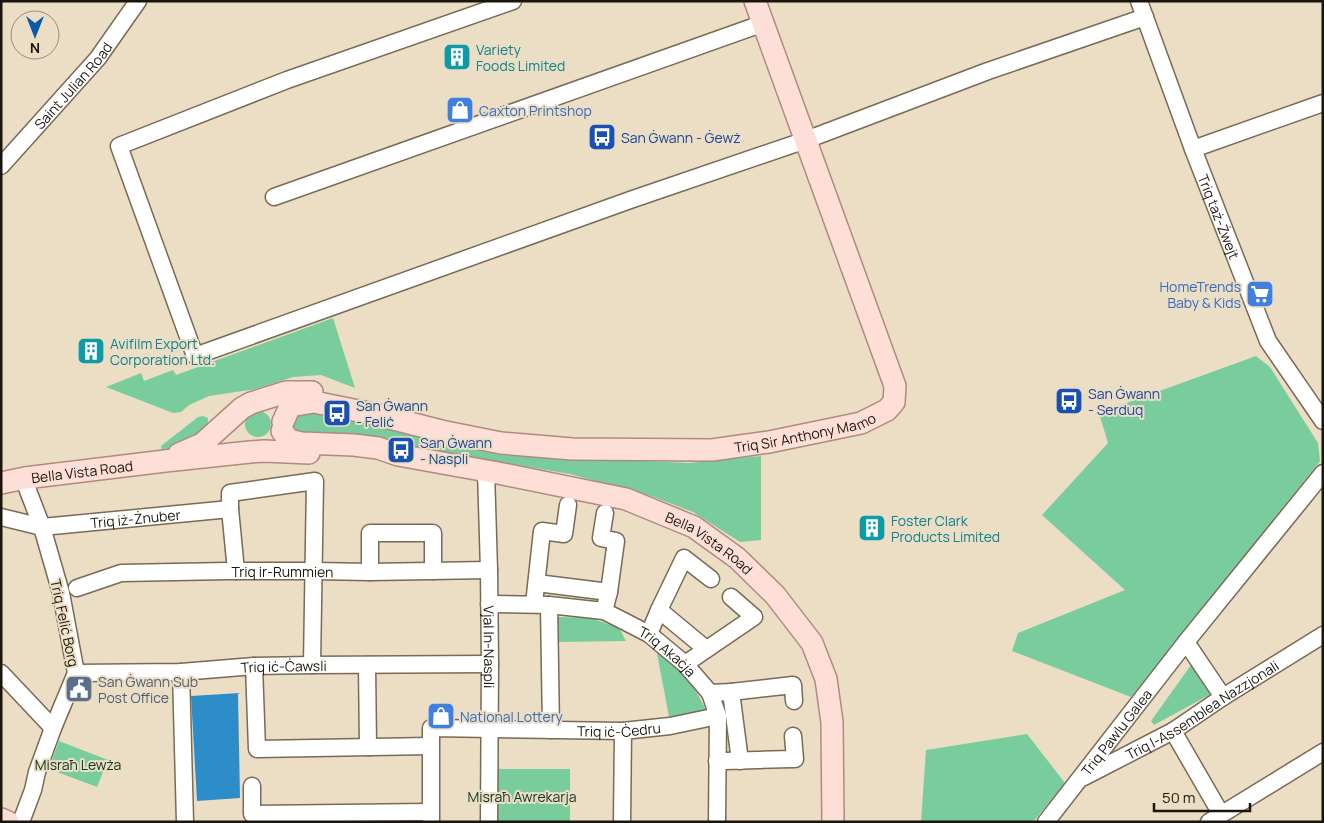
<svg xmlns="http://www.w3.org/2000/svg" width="1324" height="823" viewBox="0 0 1324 823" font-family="Manrope,sans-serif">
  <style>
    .green { fill: #79cd9c }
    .water { fill: #2d8dc8 }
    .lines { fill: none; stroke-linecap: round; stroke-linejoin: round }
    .minor-casing { stroke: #786a55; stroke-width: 19 }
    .major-casing { stroke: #ae8a80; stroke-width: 24 }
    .minor { stroke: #fff; stroke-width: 16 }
    .major { stroke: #fedfd8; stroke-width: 21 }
    .labels { text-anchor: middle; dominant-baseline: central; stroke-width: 4; stroke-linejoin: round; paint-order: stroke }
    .culture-label { font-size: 14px; fill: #0d838f; stroke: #ecddc5; text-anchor: start }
    .street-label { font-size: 14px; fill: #1a150c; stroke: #ecddc5 }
    .shop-label { font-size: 14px; fill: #366cbe; stroke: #ecddc5; text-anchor: start }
    .transit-label { font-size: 14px; fill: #164399; stroke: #ecddc5; text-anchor: start }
    .service-label { font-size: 14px; fill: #4e5e75; stroke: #ecddc5; text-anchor: start }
    .park-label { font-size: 14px; fill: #09351f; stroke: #ecddc5 }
  </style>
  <rect width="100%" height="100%" fill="#ecddc5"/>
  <g class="green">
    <polygon points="333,318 355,388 321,375 293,377 256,389 209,396 189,405 181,412 173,413 106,387 141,373 144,381 173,370 176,375"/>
    <polygon points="1256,356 1270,367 1318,443 1320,461 1131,697 1012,651 1018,633 1125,590 1042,515 1108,443 1099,413"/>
    <polygon points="309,408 429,440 500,455 689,463 761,456 761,540 740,542 693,512 651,496 570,474 419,449 303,438 293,428 294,417"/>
    <circle cx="258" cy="424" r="13"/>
    <polygon points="203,416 208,418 208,423 197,436 172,451 162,451 161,446 198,417"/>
    <polygon points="558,617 591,618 619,628 626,641 559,642"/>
    <polygon points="656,648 683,674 697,693 706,710 669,717"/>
    <polygon points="1191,665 1211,694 1154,725 1151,721"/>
    <polygon points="1027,734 1065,783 1033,822 921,822 926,750"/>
    <polygon points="59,741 108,760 97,787 49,769"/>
    <polygon points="489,768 504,769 570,769 570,822 489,822"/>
  </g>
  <polygon class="water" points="240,693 238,694 240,798 197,801 191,696"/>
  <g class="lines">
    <defs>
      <g id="minor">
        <polyline points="513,1 287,80 119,146 195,356 633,199 806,140 988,71 1145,17"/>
        <path id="s1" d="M 1139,1 L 1193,149 L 1268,341 L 1323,421"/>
        <polyline points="1193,149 1323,103"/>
        <path id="s2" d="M 1,166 L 98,58 L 138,1"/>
        <polyline points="274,197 764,23"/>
        <path id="s3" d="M 486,471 L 489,570 L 490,664 L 489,822"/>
        <path id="s4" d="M 1,517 L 42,527 L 230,509"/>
        <polyline points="236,571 230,509 230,493 315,481 312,665"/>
        <polyline points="370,572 370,533 433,533 433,571"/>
        <polyline points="537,583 609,592"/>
        <path id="s5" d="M 77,588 L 121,573 L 228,571 L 314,571 L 370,572 L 489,570"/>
        <path id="s6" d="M 489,604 L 549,605 L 604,611 L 649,634 L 685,664 L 710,693 L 718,716 L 717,822"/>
        <polyline points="534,604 542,531 564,534 568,505"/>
        <polyline points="549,605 551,730"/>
        <polyline points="659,610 706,649"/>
        <polyline points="604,611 609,592 616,541 601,538 605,513"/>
        <polyline points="649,634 659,610 684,558 711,579"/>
        <polyline points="1186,642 1223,697"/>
        <polyline points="685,664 754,617 731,597"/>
        <polyline points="367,665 368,747"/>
        <polyline points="254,666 257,749 430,746"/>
        <polyline points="181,672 185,822"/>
        <polyline points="1,673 53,728"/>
        <path id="s7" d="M 76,673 L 181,672 L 254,666 L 312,665 L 490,664"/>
        <polyline points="731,692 740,761"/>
        <polyline points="710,693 731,692 793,685 794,701"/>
        <polyline points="1173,731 1221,814"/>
        <path d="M 717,761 C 743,761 769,759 795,759 L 793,736"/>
        <path id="s8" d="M 1084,777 L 1173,731 L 1223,697 L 1323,635"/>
        <polyline points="252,786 252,814 430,812"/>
        <polyline points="21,822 33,790 37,772 53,728 76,673 61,593 42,527 27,488 25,478"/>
        <path id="s9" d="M 431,822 L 431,728 L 623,731 L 670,726 L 718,716"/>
        <polyline points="622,822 623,731"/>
        <path id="s10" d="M 1046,822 L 1186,642 L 1323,473"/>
        <polyline points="1209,822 1323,752"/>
      </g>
      <g id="major">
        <path id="s11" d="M 283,422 L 290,406 L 314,402 L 378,415 L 441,431 L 501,443 L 572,449 L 712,450 L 769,442 L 861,423 L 887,410 L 894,402 L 895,386 L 755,1"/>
        <path id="s12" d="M 282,431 L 289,440 L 301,443 L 354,445 L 378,448 L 398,455 L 498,473 L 626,499 L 694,527 L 737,558 L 775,595 L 812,643 L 826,679 L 832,722 L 833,822"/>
        <polyline points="179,454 202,444 242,408 251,403 286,392 312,392"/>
        <path id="s13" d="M 1,483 L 25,478 L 165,461 L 250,452 L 264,451 L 309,453"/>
        <polyline points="1,819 8,822"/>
      </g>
    </defs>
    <use href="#minor" class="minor-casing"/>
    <use href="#major" class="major-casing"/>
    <use href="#minor" class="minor"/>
    <use href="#major" class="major"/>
  </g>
  <defs>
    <symbol id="building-square" viewBox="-11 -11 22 22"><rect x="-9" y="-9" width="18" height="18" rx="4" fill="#0f9aa8" stroke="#ecddc5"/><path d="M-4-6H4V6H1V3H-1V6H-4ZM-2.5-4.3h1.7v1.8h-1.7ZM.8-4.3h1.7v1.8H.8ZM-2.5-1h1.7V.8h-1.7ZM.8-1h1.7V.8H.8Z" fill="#fff"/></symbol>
    <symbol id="shop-square" viewBox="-11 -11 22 22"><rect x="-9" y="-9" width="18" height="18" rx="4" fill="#3f7fe0" stroke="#ecddc5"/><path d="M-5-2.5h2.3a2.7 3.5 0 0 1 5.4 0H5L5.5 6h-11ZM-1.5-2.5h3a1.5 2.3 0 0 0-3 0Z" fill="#fff"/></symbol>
    <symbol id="bus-square" viewBox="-11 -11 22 22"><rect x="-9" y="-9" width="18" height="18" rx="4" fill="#1a4fb4" stroke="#ecddc5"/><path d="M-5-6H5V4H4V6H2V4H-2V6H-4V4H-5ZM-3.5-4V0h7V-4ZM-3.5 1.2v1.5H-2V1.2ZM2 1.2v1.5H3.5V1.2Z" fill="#fff"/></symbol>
    <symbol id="supermarket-square" viewBox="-11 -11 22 22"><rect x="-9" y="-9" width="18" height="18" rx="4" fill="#3f7fe0" stroke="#ecddc5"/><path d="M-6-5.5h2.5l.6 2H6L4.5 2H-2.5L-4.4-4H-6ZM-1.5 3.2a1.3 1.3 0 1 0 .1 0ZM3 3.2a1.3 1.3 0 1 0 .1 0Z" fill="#fff"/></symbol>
    <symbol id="civic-square" viewBox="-11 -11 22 22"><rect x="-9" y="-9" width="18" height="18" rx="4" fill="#5c6f8a" stroke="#ecddc5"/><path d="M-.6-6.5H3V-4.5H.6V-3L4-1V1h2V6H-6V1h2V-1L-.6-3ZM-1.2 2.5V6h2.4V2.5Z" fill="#fff"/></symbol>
  </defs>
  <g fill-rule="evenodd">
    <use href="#building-square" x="441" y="41" width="32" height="32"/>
    <use href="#shop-square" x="444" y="94" width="32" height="32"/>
    <use href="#bus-square" x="586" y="121" width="32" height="32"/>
    <use href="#supermarket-square" x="1244" y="278" width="32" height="32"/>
    <use href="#building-square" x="75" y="335" width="32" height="32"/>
    <use href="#bus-square" x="1053" y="385" width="32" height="32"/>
    <use href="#bus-square" x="321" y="397" width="32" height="32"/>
    <use href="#bus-square" x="385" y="434" width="32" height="32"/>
    <use href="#building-square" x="856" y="512" width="32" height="32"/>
    <use href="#civic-square" x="63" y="673" width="32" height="32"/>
    <use href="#shop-square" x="425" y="700" width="32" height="32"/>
  </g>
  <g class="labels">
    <g class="culture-label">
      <text x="476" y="49">Variety<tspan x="476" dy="16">Foods Limited</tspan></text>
      <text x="110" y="343">Avifilm Export<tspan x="110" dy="16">Corporation Ltd.</tspan></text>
      <text x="891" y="520">Foster Clark<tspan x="891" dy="16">Products Limited</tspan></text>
    </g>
    <g class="street-label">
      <text stroke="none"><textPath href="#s2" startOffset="108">Saint Julian Road</textPath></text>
      <text stroke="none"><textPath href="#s1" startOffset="230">Triq taż-Żwejt</textPath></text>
      <text stroke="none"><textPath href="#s11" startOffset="539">Triq Sir Anthony Mamo</textPath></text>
      <text stroke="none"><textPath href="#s13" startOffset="82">Bella Vista Road</textPath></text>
      <text stroke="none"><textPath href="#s4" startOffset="136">Triq iż-Żnuber</textPath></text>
      <text stroke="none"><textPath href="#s12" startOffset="449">Bella Vista Road</textPath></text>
      <text stroke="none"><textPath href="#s5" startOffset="208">Triq ir-Rummien</textPath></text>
      <text transform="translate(65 623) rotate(78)">Triq Feliċ Borg</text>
      <text stroke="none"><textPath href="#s3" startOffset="176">Vjal In-Naspli</textPath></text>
      <text stroke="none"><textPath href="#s6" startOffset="191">Triq Akaċja</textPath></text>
      <text stroke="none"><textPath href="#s7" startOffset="208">Triq iċ-Ċawsli</textPath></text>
      <text stroke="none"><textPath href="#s8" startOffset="136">Triq l-Assemblea Nazzjonali</textPath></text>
      <text stroke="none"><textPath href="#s9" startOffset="282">Triq iċ-Ċedru</textPath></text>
      <text stroke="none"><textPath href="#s10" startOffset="114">Triq Pawlu Galea</textPath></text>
    </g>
    <g class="shop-label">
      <text x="479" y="110">Caxton Printshop</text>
      <text x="1241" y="286" text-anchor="end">HomeTrends<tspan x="1241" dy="16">Baby &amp; Kids</tspan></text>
      <text x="460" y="716">National Lottery</text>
    </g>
    <g class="transit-label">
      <text x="621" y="137">San Ġwann - Ġewż</text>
      <text x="1088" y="393">San Ġwann<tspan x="1088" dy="16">- Serduq</tspan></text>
      <text x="356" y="405">San Ġwann<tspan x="356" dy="16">- Feliċ</tspan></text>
      <text x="420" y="442">San Ġwann<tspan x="420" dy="16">- Naspli</tspan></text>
    </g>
    <g class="service-label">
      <text x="98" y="681">San Ġwann Sub<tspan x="98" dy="16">Post Office</tspan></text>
    </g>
    <g class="park-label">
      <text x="78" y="764">Misraħ Lewża</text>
      <text x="522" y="796">Misraħ Awrekarja</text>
    </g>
  </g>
  <rect width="1324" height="823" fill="none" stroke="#1a150c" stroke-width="5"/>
  <g transform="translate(35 35) rotate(180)"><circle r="24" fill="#ecddc5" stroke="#988d7b"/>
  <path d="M0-4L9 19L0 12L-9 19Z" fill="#0b59a7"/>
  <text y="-8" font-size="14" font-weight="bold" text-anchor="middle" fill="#1a150c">N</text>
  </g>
  <path d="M1154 803v8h96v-8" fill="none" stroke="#1a150c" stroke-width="2.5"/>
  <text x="1162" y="803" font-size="15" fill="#1a150c" stroke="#ecddc5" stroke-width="4" paint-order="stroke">50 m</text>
</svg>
